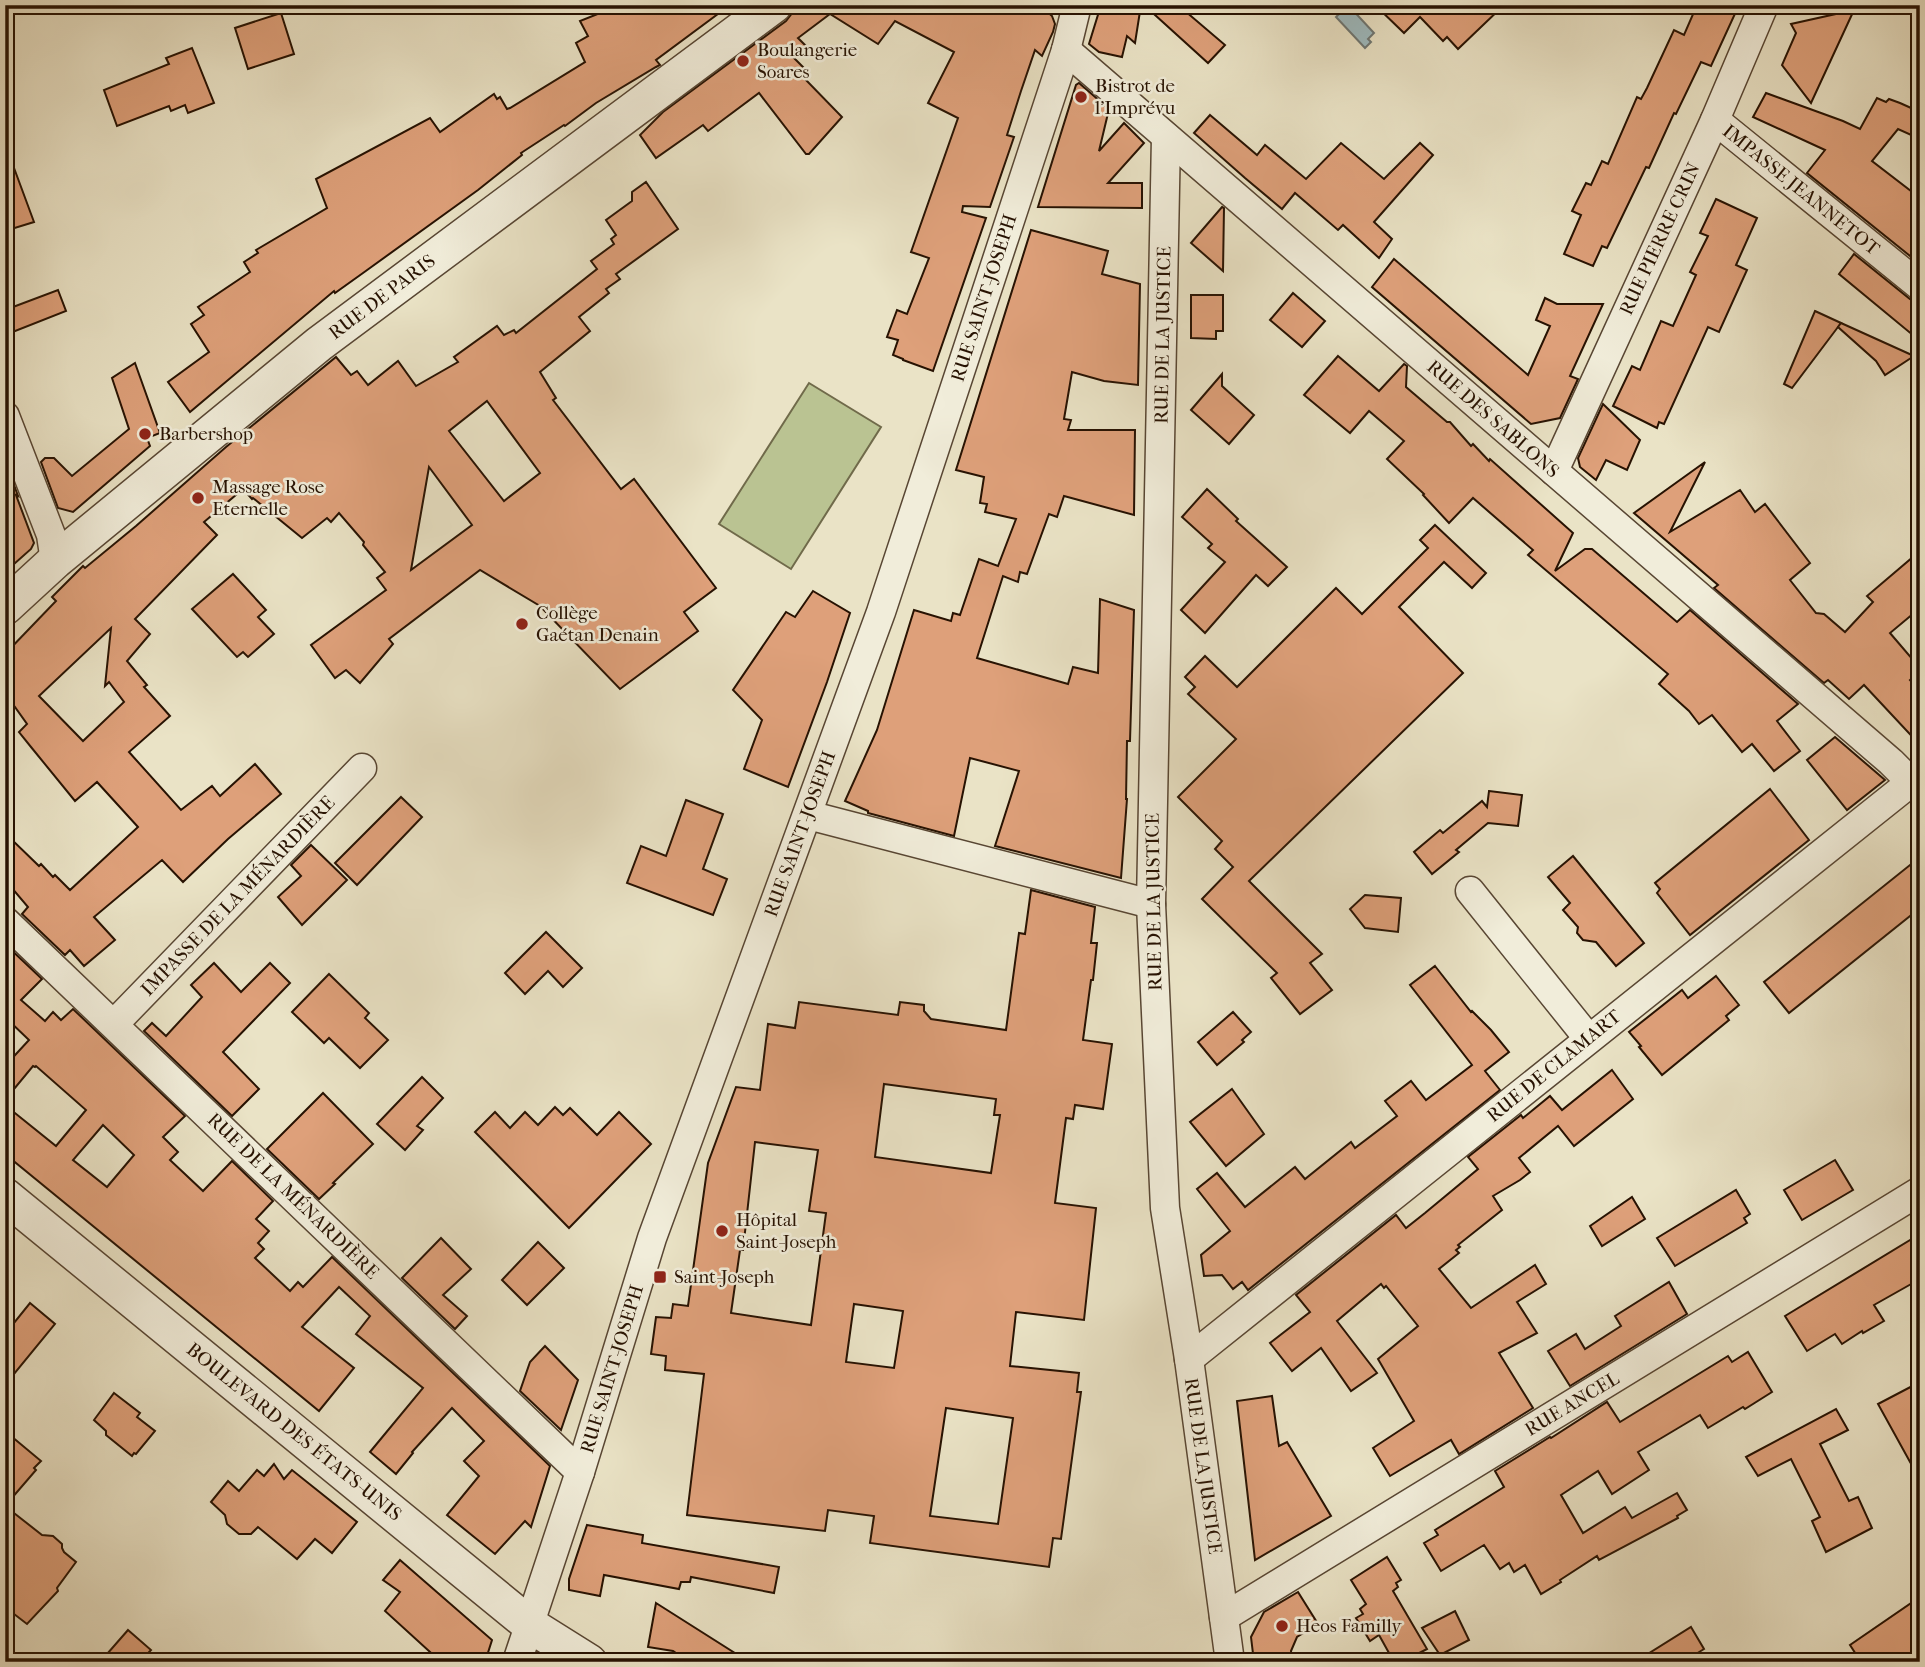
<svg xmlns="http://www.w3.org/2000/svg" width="1925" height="1667" viewBox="0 0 1925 1667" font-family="'IM FELL French Canon',serif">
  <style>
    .green { fill: #bac392; stroke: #706a4a; stroke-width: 2 }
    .water { fill: #9ebbc0; stroke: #6e7774; stroke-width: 2 }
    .building { fill: #dea07a; stroke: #271202; stroke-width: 2; fill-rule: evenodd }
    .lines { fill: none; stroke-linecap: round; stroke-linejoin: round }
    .minor-casing { stroke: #584633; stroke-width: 31 }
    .tertiary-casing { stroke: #584633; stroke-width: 38 }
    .minor { stroke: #f1edda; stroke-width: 28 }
    .tertiary { stroke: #f1edda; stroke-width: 35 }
    .poi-dot { fill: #8f2418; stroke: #f1edda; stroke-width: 2.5 }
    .labels { text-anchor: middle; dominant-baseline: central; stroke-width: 5; stroke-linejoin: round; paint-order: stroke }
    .poi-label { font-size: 19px; fill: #271202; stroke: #f1edda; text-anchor: start }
    .street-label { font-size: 19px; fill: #271202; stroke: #f1edda }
  </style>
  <rect width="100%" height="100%" fill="#eae3c6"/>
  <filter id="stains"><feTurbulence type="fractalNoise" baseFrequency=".00286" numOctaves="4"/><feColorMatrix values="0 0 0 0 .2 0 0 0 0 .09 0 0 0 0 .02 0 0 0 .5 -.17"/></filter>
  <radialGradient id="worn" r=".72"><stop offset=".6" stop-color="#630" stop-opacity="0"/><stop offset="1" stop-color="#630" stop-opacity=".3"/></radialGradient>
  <polygon class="green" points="809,383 881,427 791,569 719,524"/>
  <polygon class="water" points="1348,5 1374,33 1368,39 1371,42 1365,48 1336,17"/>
  <g class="building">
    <polygon points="620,5 730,5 656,60 660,65 656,67 596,103 565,126 564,125 521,153 522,155 478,190 363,273 335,293 334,291 190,412 168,382 209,352 191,324 204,315 198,307 250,272 244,262 258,253 256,250 327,208 316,179 430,118 440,132 494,94 497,99 500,97 507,109 510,108 585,62 576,43 588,36 580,21"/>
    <polygon points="801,5 1040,5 1052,16 1055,24 1053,32 1042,56 1035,50 1021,91 1007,135 1014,137 990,207 963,206 962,212 986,218 933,371 903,360 903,359 893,355 898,340 887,337 897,310 907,314 929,258 911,252 958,118 928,103 954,52 895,21 878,44 830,14 798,38 807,47 794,58 809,73 804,78 842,117 809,154 806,154 759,93 708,131 703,125 656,158 640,135 663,112 786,21 793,12"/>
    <polygon points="1101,5 1141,5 1135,43 1127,36 1122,57 1099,52 1089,44"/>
    <polygon points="1144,5 1178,5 1225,45 1208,63"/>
    <polygon points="1375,5 1504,5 1458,49 1447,37 1443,41 1420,17 1404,33"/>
    <polygon points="1697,5 1739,5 1711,66 1701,62 1676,114 1674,113 1649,168 1646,167 1607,248 1602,246 1593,266 1564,254 1581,215 1572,211 1586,183 1591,185 1602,161 1608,164 1637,97 1641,99 1647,88 1674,30 1684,35"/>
    <polygon points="1854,10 1811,103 1782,65 1796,33 1791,24"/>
    <polygon points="281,13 294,54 248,69 235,28"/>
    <polygon points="192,48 214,103 188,113 185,105 171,111 169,106 117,126 104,90 169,64 166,58"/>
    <polygon points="1079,83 1109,109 1099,151 1124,123 1144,143 1108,183 1142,183 1142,208 1038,207 1076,85"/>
    <polygon points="1766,93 1843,121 1860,129 1877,98 1886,102 1889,99 1900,103 1920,112 1920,139 1898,129 1872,161 1920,198 1920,264 1807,173 1825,150 1753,117"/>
    <polygon points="1210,115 1257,155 1265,145 1306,179 1341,143 1384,179 1420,143 1433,155 1374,222 1392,239 1379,258 1343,225 1338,230 1295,193 1282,209 1245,178 1194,133"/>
    <polygon points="7,149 34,222 5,231 5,150"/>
    <path d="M 646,182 L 678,229 L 616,274 L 620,279 L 606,289 L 609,293 L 579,317 L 590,331 L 540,372 L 556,398 L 553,400 L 621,489 L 634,479 L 716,588 L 684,612 L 698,631 L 620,689 L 540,606 L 480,570 L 389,639 L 393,644 L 360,683 L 346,670 L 335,678 L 311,645 L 386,590 L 377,578 L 385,572 L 363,545 L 364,542 L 339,513 L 331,522 L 327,518 L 302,538 L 253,498 L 252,499 L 243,489 L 204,522 L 217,535 L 135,619 L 150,634 L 127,661 L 147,685 L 144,687 L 170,716 L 129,752 L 181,810 L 212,786 L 220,796 L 255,764 L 281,794 L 228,839 L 183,882 L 162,860 L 94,917 L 115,940 L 84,966 L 70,950 L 65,955 L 22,914 L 28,907 L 5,880 L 5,833 L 39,866 L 41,864 L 53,877 L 55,875 L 70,890 L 138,827 L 97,782 L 75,801 L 31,747 L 19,732 L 27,724 L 5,693 L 5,654 L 56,601 L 52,597 L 83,566 L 85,568 L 136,526 L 226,447 L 336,357 L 351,375 L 357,371 L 368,385 L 398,361 L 416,386 L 458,362 L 454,357 L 497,326 L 504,335 L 514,330 L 516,333 L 597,269 L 591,261 L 614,244 L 611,239 L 616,235 L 606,220 L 632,201 L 632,192 ZM 487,401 L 540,473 L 504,501 L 449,431 ZM 429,467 L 472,525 L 411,570 ZM 111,628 L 105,686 L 109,682 L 124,702 L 83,741 L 39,696 Z"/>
    <polygon points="1716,199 1757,218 1736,265 1747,270 1719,332 1708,327 1664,424 1659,422 1657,428 1613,406 1632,366 1640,370 1661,321 1673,326 1696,275 1690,272 1708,236 1700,233"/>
    <polygon points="1222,207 1224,208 1223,271 1191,243"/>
    <polygon points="1031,230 1108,251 1102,274 1140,284 1138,385 1104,381 1072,372 1064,419 1071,420 1068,430 1135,430 1134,515 1064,496 1057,517 1049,514 1027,574 1020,572 1018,582 1003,576 977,658 1068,684 1073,667 1098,673 1100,599 1134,610 1130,741 1127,741 1126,799 1127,799 1121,878 995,846 1019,771 970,758 954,836 868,813 868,811 845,801 877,730 914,610 951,621 953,613 960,615 979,559 998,566 1016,519 985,512 987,504 980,503 984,477 956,470"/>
    <polygon points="1854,254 1910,299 1920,302 1920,341 1839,274"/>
    <polygon points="1394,259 1528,375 1550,326 1536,320 1545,298 1557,304 1603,304 1570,376 1578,379 1560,418 1531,424 1372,287"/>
    <polygon points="58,290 66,311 5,335 5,310"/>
    <polygon points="1293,293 1325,321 1302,347 1270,320"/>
    <polygon points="1191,295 1223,295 1223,331 1216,331 1216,339 1191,338"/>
    <polygon points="1815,311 1841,323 1792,388 1784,384"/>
    <polygon points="1841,323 1914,356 1885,375 1876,361 1838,327"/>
    <polygon points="1338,356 1379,391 1404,364 1407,366 1406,387 1447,422 1450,422 1471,446 1473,444 1489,461 1490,459 1573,533 1555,571 1585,549 1592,549 1677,622 1690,610 1798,704 1777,721 1800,751 1774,771 1752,744 1742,752 1712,715 1699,724 1689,711 1659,684 1668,674 1528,555 1533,550 1473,498 1449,523 1423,495 1424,494 1387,459 1404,441 1369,411 1350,433 1304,395"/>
    <polygon points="135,363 160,433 147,438 150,446 73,512 58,508 41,462 45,458 54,458 72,476 129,429 112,378"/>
    <polygon points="1222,374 1222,386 1254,415 1229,444 1191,410"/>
    <polygon points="1603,404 1640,440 1627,470 1606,460 1596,480 1580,467 1578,458"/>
    <polygon points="1705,462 1670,532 1740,490 1755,512 1765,504 1810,563 1790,580 1816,613 1824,614 1845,632 1873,602 1867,596 1920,551 1920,608 1890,633 1920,668 1920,671 1910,680 1920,691 1920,745 1864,685 1849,699 1828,680 1824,683 1714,588 1718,585 1634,513"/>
    <polygon points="5,474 7,474 12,487 14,485 18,496 16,495 34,543 31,549 5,572"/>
    <polygon points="1207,489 1238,519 1236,521 1287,567 1268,586 1256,575 1205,633 1181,610 1225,562 1208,548 1212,544 1182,517"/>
    <polygon points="1435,525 1486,573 1472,588 1444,562 1399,607 1463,673 1249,881 1322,954 1310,963 1332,990 1300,1014 1271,978 1277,973 1202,899 1233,867 1215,849 1222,841 1178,797 1236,739 1188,694 1195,687 1185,677 1205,656 1237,687 1336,588 1362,614 1428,548 1420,540"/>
    <polygon points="233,574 266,610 258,617 274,634 248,657 243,652 237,657 192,609"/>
    <polygon points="813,591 850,613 827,682 788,787 744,769 762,720 733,690 786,612 795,617"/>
    <polygon points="1835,737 1885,780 1847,810 1807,760"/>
    <polygon points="1770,789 1809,840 1690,935 1657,893 1660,889 1655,883"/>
    <polygon points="1489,791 1522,795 1518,826 1488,823 1456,850 1459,852 1432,874 1414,852 1440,830 1443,833 1482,801 1487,807"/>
    <polygon points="401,797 422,817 357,885 335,863"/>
    <polygon points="686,800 723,814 703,869 727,879 713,915 627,883 641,846 666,856"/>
    <polygon points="311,845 347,880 302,925 278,897 301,876 291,865"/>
    <polygon points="1573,856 1644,943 1616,966 1596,942 1583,940 1577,933 1578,927 1563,910 1570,903 1548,877"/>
    <polygon points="1920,857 1920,908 1789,1013 1764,982"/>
    <path d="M 1031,890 L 1095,907 L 1091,943 L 1097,943 L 1093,980 L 1091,980 L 1083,1040 L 1112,1044 L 1103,1109 L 1075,1105 L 1073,1119 L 1066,1118 L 1055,1203 L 1096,1208 L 1084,1320 L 1016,1312 L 1010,1366 L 1079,1373 L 1077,1392 L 1081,1392 L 1061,1539 L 1053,1538 L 1049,1567 L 870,1543 L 874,1516 L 828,1510 L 825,1531 L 687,1515 L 704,1374 L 665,1370 L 666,1356 L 651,1354 L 656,1317 L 671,1318 L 673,1304 L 688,1306 L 708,1163 L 736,1087 L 760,1090 L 768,1024 L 795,1028 L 799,1002 L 898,1015 L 900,1002 L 924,1005 L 924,1011 L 931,1019 L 1006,1030 L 1019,933 L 1025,934 ZM 884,1084 L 996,1099 L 994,1115 L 1000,1115 L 991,1173 L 875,1157 ZM 755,1142 L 818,1150 L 809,1211 L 826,1213 L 811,1325 L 731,1313 L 740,1250 L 743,1250 ZM 854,1304 L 903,1311 L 894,1368 L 846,1362 ZM 946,1408 L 1013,1418 L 998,1524 L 930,1516 Z"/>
    <polygon points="1365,895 1401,898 1398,932 1365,928 1350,909"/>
    <polygon points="546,932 582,968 563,987 548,971 525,994 505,973"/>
    <path d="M 5,944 L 42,979 L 21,1000 L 45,1021 L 53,1012 L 61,1020 L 73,1009 L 185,1116 L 163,1137 L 178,1152 L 170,1160 L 203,1191 L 232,1161 L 273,1201 L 256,1219 L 269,1231 L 258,1243 L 264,1249 L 255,1258 L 290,1291 L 298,1282 L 303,1287 L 332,1257 L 550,1466 L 531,1527 L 525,1521 L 495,1554 L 447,1515 L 479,1476 L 464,1461 L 484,1441 L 452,1408 L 412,1452 L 413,1453 L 396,1474 L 370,1452 L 423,1388 L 356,1334 L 370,1316 L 339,1287 L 302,1327 L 354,1368 L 319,1411 L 5,1154 L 5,1105 L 56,1146 L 86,1110 L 36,1066 L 35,1067 L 33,1066 L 5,1100 L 5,1066 L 29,1040 L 5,1017 ZM 103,1125 L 134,1155 L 107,1187 L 73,1160 Z"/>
    <polygon points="214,963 241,992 270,963 290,983 223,1052 259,1089 232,1116 144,1031 152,1023 166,1036 202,997 191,985"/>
    <polygon points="1435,966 1471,1012 1472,1011 1491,1030 1509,1052 1485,1071 1500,1090 1248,1290 1242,1282 1233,1289 1222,1275 1204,1276 1201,1255 1230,1231 1197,1189 1217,1173 1245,1207 1295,1167 1305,1179 1351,1142 1355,1148 1397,1116 1385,1101 1411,1081 1426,1100 1472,1065 1410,985"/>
    <polygon points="329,974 369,1013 365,1018 388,1040 360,1068 329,1038 324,1043 292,1012"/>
    <polygon points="1716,976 1739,1005 1726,1016 1729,1020 1662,1075 1639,1047 1641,1046 1629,1032 1682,990 1688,998"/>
    <polygon points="1233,1012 1251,1032 1242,1040 1244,1042 1217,1065 1198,1042"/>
    <polygon points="1612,1070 1633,1099 1574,1146 1558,1126 1519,1158 1530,1172 1520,1180 1493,1196 1502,1210 1458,1245 1460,1247 1456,1250 1459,1253 1439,1269 1471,1308 1535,1265 1546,1284 1517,1302 1537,1333 1499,1353 1533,1408 1459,1454 1451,1440 1390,1476 1373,1448 1414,1421 1378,1359 1418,1326 1386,1286 1384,1288 1381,1284 1337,1321 1377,1373 1351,1391 1321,1348 1292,1371 1270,1343 1310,1312 1296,1295 1396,1215 1406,1228 1425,1213 1478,1169 1468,1157 1521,1115 1523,1118 1550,1096 1562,1110"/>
    <polygon points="422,1077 443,1098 417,1126 423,1130 405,1150 377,1124"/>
    <polygon points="1232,1089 1264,1134 1226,1166 1190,1122"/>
    <polygon points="323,1093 373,1144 333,1183 335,1184 319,1199 267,1149"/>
    <polygon points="555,1107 563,1115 570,1108 597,1135 619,1112 651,1144 569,1228 475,1132 495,1112 510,1128 525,1112 538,1125"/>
    <polygon points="1835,1160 1853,1190 1802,1220 1784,1190"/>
    <polygon points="1736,1190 1750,1214 1744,1218 1747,1223 1675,1266 1657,1238"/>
    <polygon points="1632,1197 1645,1219 1602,1246 1590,1226"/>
    <polygon points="1920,1234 1920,1279 1874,1305 1884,1321 1863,1333 1862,1331 1842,1344 1835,1334 1807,1351 1785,1316"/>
    <polygon points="441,1238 471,1269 443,1295 467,1316 455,1329 402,1278"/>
    <polygon points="538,1242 564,1268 527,1305 502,1280"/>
    <polygon points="1669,1282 1687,1314 1570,1386 1548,1351 1576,1334 1585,1349 1621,1326 1615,1316"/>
    <polygon points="30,1303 55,1324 5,1385 5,1334"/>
    <polygon points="545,1346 578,1380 561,1430 520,1391 530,1362"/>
    <polygon points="1748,1352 1772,1392 1745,1409 1743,1407 1708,1428 1700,1415 1638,1452 1649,1470 1612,1494 1598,1471 1561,1495 1583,1533 1625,1507 1632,1518 1677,1493 1687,1510 1677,1516 1678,1518 1599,1560 1597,1556 1560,1580 1561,1582 1541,1594 1525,1565 1514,1572 1509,1563 1500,1569 1484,1545 1441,1571 1424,1543 1438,1535 1435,1530 1504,1487 1495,1471 1550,1437 1551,1438 1607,1402 1620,1422 1728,1356 1732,1362"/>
    <polygon points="1920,1382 1920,1480 1878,1404"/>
    <polygon points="114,1393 140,1413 137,1417 155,1431 136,1454 134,1453 132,1456 106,1435 106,1431 94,1420"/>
    <polygon points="1272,1396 1279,1446 1287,1442 1331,1516 1255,1560 1237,1401"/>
    <polygon points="1836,1409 1848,1430 1820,1444 1849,1501 1858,1497 1872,1528 1826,1552 1812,1521 1820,1517 1791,1459 1758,1476 1746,1457"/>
    <polygon points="5,1431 41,1461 34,1468 36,1470 5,1506"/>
    <polygon points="274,1464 284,1479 292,1470 357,1522 332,1553 315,1539 297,1559 258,1527 251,1534 239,1534 227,1524 225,1515 211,1502 228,1481 239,1491 257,1470 264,1476"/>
    <polygon points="5,1506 42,1535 53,1536 62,1544 62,1548 64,1552 76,1562 57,1588 58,1591 27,1624 5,1607"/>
    <polygon points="587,1525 643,1535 642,1543 779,1567 774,1593 691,1577 690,1582 681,1582 679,1589 604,1575 600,1596 569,1590 569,1579"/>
    <polygon points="1387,1557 1401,1580 1396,1583 1398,1587 1393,1591 1427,1649 1402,1662 1394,1662 1379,1635 1370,1641 1356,1618 1363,1614 1360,1609 1366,1604 1351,1580"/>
    <polygon points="400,1560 492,1640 485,1662 441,1662 385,1611 400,1592 383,1580"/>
    <polygon points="1298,1592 1318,1624 1297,1637 1291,1651 1292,1662 1254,1662 1251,1637 1264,1612"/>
    <polygon points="1920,1597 1920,1662 1861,1662 1850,1645"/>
    <polygon points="656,1603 749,1662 689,1662 673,1651 648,1647"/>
    <polygon points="1455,1611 1469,1640 1440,1655 1422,1628"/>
    <polygon points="1691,1627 1704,1649 1683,1662 1635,1662"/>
    <polygon points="128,1630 151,1650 140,1662 100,1662"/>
  </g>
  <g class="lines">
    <defs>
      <g id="minor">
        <polyline points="1066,50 1891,762 1920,791"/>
        <polyline points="1715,120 1920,286"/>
        <polyline points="1166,137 1151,904 1165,1208 1189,1359 1230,1662"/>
        <polyline points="5,416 51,535 55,561"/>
        <polyline points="1554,471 1715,120 1764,5"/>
        <polyline points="808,815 1151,904"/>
        <polyline points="1470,891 1588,1038"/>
        <polyline points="5,921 580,1472"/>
        <polyline points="114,1024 362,768"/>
        <polyline points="1189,1359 1920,775"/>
        <polyline points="1224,1617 1920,1191"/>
        <polyline points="517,1662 580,1472 652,1238 881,612 1066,50 1077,5"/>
      </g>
      <g id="tertiary">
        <polyline points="5,607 55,561 319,344 774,5"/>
        <polyline points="5,1196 530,1625 589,1662"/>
      </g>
    </defs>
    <use href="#minor" class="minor-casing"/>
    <use href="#tertiary" class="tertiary-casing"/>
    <use href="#minor" class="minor"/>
    <use href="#tertiary" class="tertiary"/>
  </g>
  <g class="poi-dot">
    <circle cx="743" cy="61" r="7"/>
    <circle cx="1081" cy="97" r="7"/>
    <circle cx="145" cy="434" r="7"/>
    <circle cx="198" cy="498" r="7"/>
    <circle cx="522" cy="624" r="7"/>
    <circle cx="722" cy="1231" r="7"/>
    <rect x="653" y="1270" width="14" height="14" rx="3.5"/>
    <circle cx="1282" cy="1626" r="7"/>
  </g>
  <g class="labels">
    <g class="poi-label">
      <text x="757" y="50">Boulangerie<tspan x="757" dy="22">Soares</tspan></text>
      <text x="1095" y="86">Bistrot de<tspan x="1095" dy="22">l'Imprévu</tspan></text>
      <text x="159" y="434">Barbershop</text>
      <text x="212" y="487">Massage Rose<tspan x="212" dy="22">Eternelle</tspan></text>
      <text x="536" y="613">Collège<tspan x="536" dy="22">Gaétan Denain</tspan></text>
      <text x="736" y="1220">Hôpital<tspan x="736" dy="22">Saint-Joseph</tspan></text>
      <text x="674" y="1277">Saint-Joseph</text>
      <text x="1296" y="1626">Heos Familly</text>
    </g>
    <g class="street-label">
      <text transform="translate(1801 190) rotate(39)">IMPASSE JEANNETOT</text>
      <text transform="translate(1660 239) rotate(-65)">RUE PIERRE CRIN</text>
      <text transform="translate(382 297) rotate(-37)">RUE DE PARIS</text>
      <text transform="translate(984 298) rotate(-72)">RUE SAINT-JOSEPH</text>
      <text transform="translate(1163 335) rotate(-89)">RUE DE LA JUSTICE</text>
      <text transform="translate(1493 419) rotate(41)">RUE DES SABLONS</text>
      <text transform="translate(800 834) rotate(-70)">RUE SAINT-JOSEPH</text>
      <text transform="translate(238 896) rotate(-46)">IMPASSE DE LA MÉNARDIÈRE</text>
      <text transform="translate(1154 902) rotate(-91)">RUE DE LA JUSTICE</text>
      <text transform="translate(1554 1066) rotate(-39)">RUE DE CLAMART</text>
      <text transform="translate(293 1196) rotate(44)">RUE DE LA MÉNARDIÈRE</text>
      <text transform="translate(612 1369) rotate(-73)">RUE SAINT-JOSEPH</text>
      <text transform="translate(1572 1404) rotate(-31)">RUE ANCEL</text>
      <text transform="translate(294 1432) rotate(39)">BOULEVARD DES ÉTATS-UNIS</text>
      <text transform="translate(1203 1466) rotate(82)">RUE DE LA JUSTICE</text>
    </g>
  </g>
  <rect width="1925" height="1667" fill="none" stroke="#eae3c6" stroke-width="28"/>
  <rect x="7" y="7" width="1911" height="1653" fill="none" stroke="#271202" stroke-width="3.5"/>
  <rect x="14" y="14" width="1897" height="1639" fill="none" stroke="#271202" stroke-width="2"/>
  <rect width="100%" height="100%" filter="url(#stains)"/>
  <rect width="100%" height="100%" fill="url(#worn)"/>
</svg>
